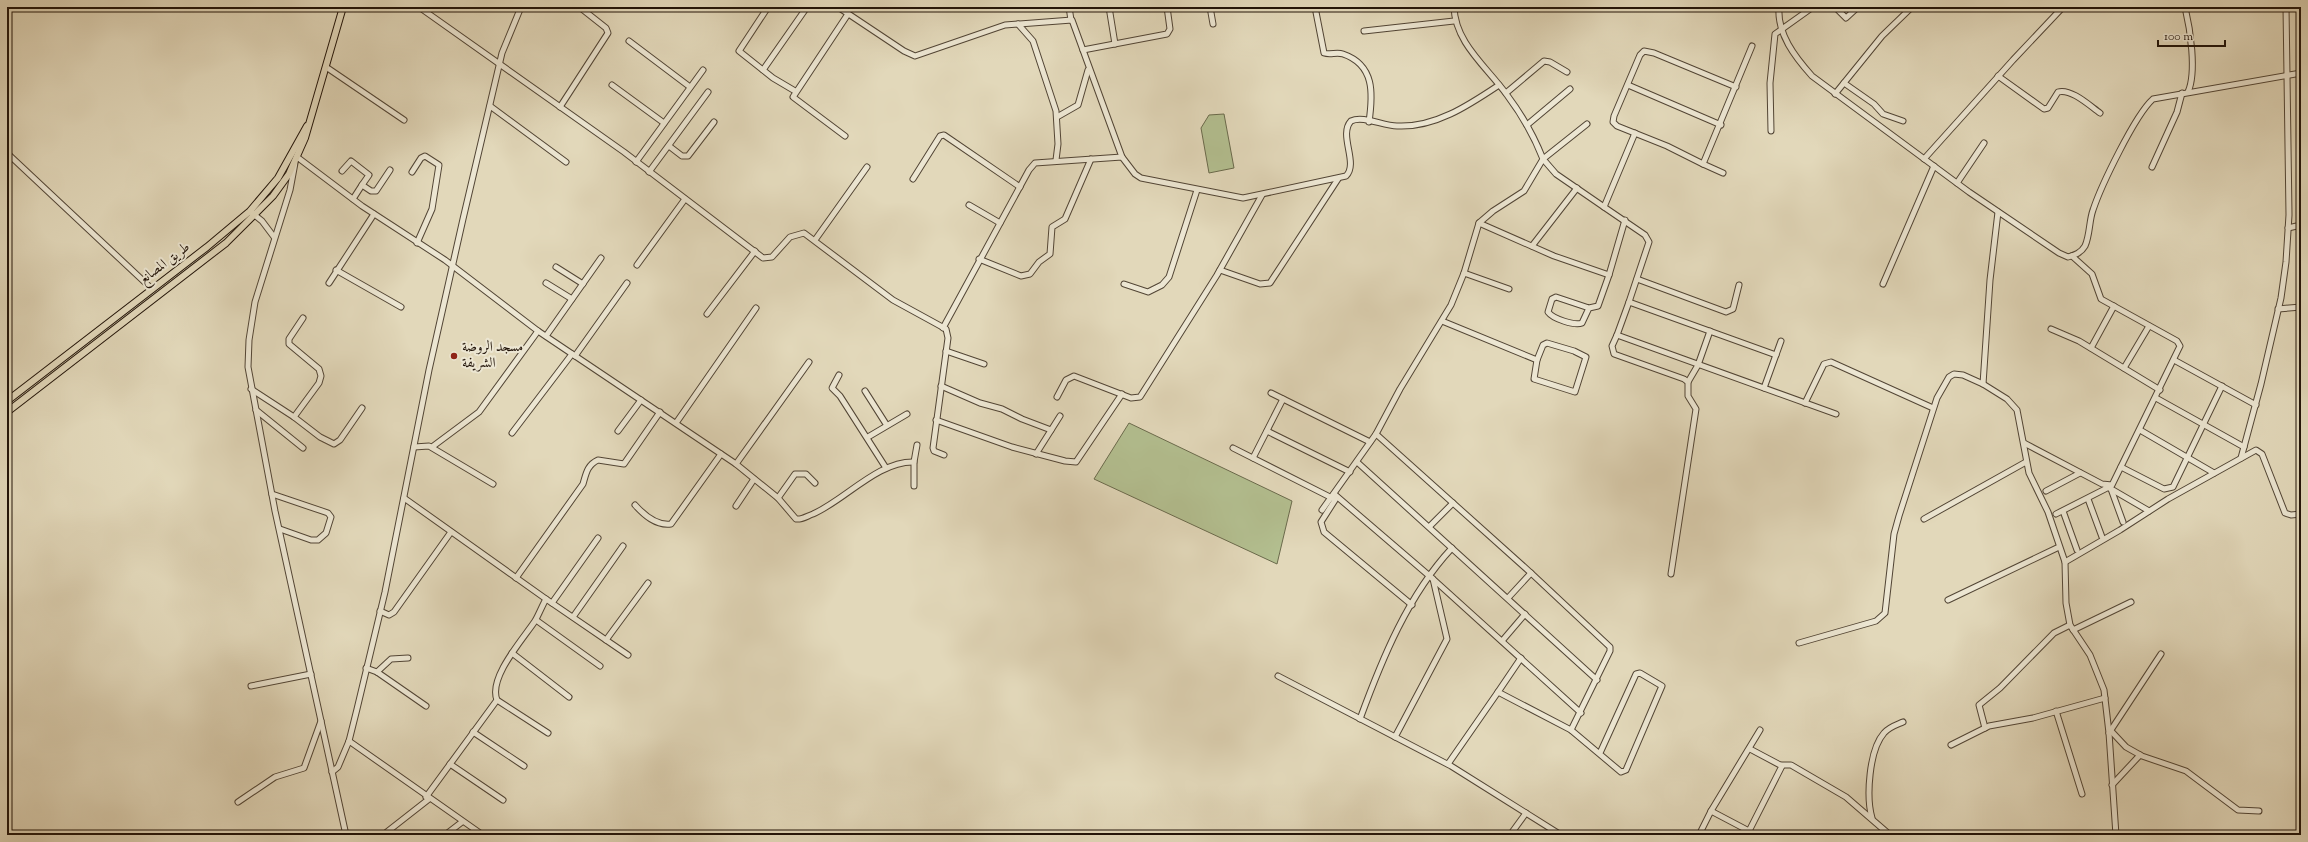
<svg xmlns="http://www.w3.org/2000/svg" width="2308" height="842" viewBox="0 0 2308 842" font-family="'Sorts Mill Goudy',Amiri,serif">
  <style>
    .green { fill: #b3bf90; stroke: #6a6a4c }
    .lines { fill: none; stroke-linecap: round; stroke-linejoin: round }
    .minor-casing { stroke: #524535; stroke-width: 7 }
    .major-casing { stroke: #221409; stroke-width: 8 }
    .minor { stroke: #ece6d2; stroke-width: 5 }
    .major { stroke: #e2d8ba; stroke-width: 6 }
    .poi-dot { fill: #8f2418; stroke: #ece6d2; stroke-width: 1.5 }
    .labels { text-anchor: middle; dominant-baseline: central; stroke-width: 4; stroke-linejoin: round; paint-order: stroke }
    .street-label { font-size: 14px; fill: #221409; stroke: #ece6d2 }
    .poi-label { font-size: 14px; fill: #221409; stroke: #ece6d2; text-anchor: start }
  </style>
  <rect width="100%" height="100%" fill="#e2d8ba"/>
  <filter id="stains"><feTurbulence type="fractalNoise" baseFrequency=".005" numOctaves="4"/><feColorMatrix values="0 0 0 0 .2 0 0 0 0 .09 0 0 0 0 .02 0 0 0 .5 -.17"/></filter>
  <radialGradient id="worn" r=".72"><stop offset=".6" stop-color="#630" stop-opacity="0"/><stop offset="1" stop-color="#630" stop-opacity=".3"/></radialGradient>
  <g class="green">
    <polygon points="1224,114 1234,168 1209,173 1201,128 1209,115"/>
    <polygon points="1129,423 1292,501 1277,564 1094,479"/>
  </g>
  <g class="lines">
    <defs>
      <g id="minor">
        <polyline points="419,7 624,152 763,258 772,257 790,237 804,233 893,300 946,329 948,338 933,448 934,451 944,455"/>
        <polyline points="768,7 739,51 773,78 795,91"/>
        <polyline points="838,7 904,51 915,56 1005,25 1072,20 1122,157"/>
        <polyline points="1069,7 1071,20"/>
        <polyline points="1109,7 1115,44"/>
        <polyline points="1210,7 1213,24"/>
        <path d="M 1315,7 L 1324,53 C 1330,55 1337,52 1343,54 C 1375,65 1373,94 1369,122"/>
        <path d="M 1779,7 C 1777,34 1795,57 1812,76 L 1969,192 L 2059,253 L 2068,257 C 2075,255 2081,253 2085,246 C 2090,235 2089,221 2093,210 C 2101,186 2135,115 2153,99 L 2301,73"/>
        <polyline points="1835,7 1846,18 1858,7"/>
        <path d="M 2185,7 C 2190,28 2197,72 2188,92"/>
        <polyline points="1109,9 1123,7"/>
        <polyline points="1018,24 1033,41 1056,111 1058,144 1056,160"/>
        <polyline points="1364,31 1454,21"/>
        <polyline points="629,41 690,87"/>
        <polyline points="1083,50 1167,34 1170,29 1167,7"/>
        <polyline points="326,67 404,120"/>
        <polyline points="763,70 807,7"/>
        <path d="M 1998,76 L 2044,109 L 2048,108 L 2058,92 C 2071,88 2090,106 2100,113"/>
        <polyline points="1844,83 1874,104 1883,114 1903,121"/>
        <polyline points="612,85 664,123"/>
        <polyline points="1628,85 1721,125"/>
        <polyline points="1506,93 1544,61 1550,62 1567,72"/>
        <polyline points="1835,94 1882,36 1912,7"/>
        <polyline points="490,106 566,162"/>
        <polyline points="560,107 608,33 606,28 582,9"/>
        <polyline points="1057,117 1078,105 1088,70"/>
        <polyline points="1587,124 1543,159 1556,174 1604,207"/>
        <polyline points="1527,125 1570,89"/>
        <polyline points="1771,131 1770,83 1775,34 1813,7"/>
        <polyline points="845,136 793,97 848,14"/>
        <polyline points="669,146 682,156 688,156 714,122"/>
        <polyline points="7,153 152,289"/>
        <path d="M 297,157 L 362,206 L 445,260 L 538,331 L 736,464 L 778,498 L 796,519 C 802,520 807,516 813,514 C 845,500 878,461 914,462"/>
        <polyline points="1924,159 2013,60 2063,7"/>
        <polyline points="636,162 703,70"/>
        <polyline points="295,163 290,190 255,302 249,340 248,367 275,511 346,835"/>
        <polyline points="1703,164 1667,146 1617,126 1613,122 1614,116 1640,55 1644,51 1654,53 1736,87"/>
        <polyline points="2152,167 2177,112 2182,93"/>
        <polyline points="342,171 351,161 369,175 362,185"/>
        <polyline points="412,172 421,158 425,156 439,165 432,209 417,243"/>
        <polyline points="649,172 708,92"/>
        <polyline points="1723,173 1703,164 1752,46"/>
        <polyline points="913,179 940,136 944,135 1020,187"/>
        <polyline points="1957,183 1984,143"/>
        <polyline points="353,199 362,185 371,191 376,191 390,170"/>
        <polyline points="969,205 1000,223"/>
        <polyline points="252,213 262,221 274,237"/>
        <polyline points="1479,223 1554,256 1609,275 1625,220"/>
        <polyline points="2288,228 2301,225"/>
        <polyline points="815,240 867,167"/>
        <polyline points="1532,246 1577,188"/>
        <polyline points="979,259 1021,276 1030,274 1039,262 1050,254 1052,227 1065,219 1091,159"/>
        <polyline points="637,265 685,199"/>
        <polyline points="556,267 583,284"/>
        <polyline points="336,270 401,307"/>
        <polyline points="1220,270 1260,284 1270,283 1338,179"/>
        <polyline points="1464,273 1509,289"/>
        <polyline points="1637,279 1726,312 1733,309 1739,285"/>
        <polyline points="329,283 374,214"/>
        <polyline points="546,283 572,299"/>
        <polyline points="1124,284 1148,292 1162,285 1169,277 1197,190"/>
        <polyline points="1883,284 1934,166"/>
        <polyline points="1629,302 1649,242 1645,235 1604,207 1635,133"/>
        <path d="M 1589,308 L 1582,323 C 1575,326 1553,319 1548,312 L 1552,299 L 1556,297 L 1589,308 L 1598,306 L 1609,275"/>
        <polyline points="2278,309 2301,307"/>
        <polyline points="707,314 755,251"/>
        <polyline points="1442,321 1537,360"/>
        <path d="M 943,328 L 1029,170 L 1035,163 L 1122,157 L 1135,174 L 1141,178 L 1243,198 L 1346,176 C 1359,163 1338,135 1351,121 C 1363,115 1383,126 1397,126 C 1435,128 1469,105 1499,85"/>
        <polyline points="2051,329 2079,341 2160,390"/>
        <polyline points="1617,335 1612,346 1614,354 1684,379 1688,382 1688,396 1696,409 1671,574"/>
        <polyline points="546,336 601,258"/>
        <polygon points="1547,343 1574,351 1586,357 1575,392 1534,379 1537,360 1543,345"/>
        <polyline points="2091,348 2114,306"/>
        <polyline points="946,351 984,364"/>
        <polyline points="1776,355 1629,302 1617,335 1836,414"/>
        <polyline points="575,356 627,283"/>
        <polyline points="2174,360 2256,405"/>
        <polyline points="2124,368 2149,326"/>
        <polyline points="839,375 832,388 840,396 886,468"/>
        <polyline points="1688,382 1698,365 1710,331"/>
        <polyline points="1983,384 1990,280 1998,212"/>
        <polyline points="941,386 980,403 1002,409 1022,419 1051,430"/>
        <polyline points="1764,388 1781,341"/>
        <polyline points="251,389 294,417 320,437 334,444 340,440 362,408"/>
        <polyline points="865,391 886,424"/>
        <polyline points="1271,393 1370,442"/>
        <polyline points="1057,397 1066,380 1074,376 1131,398 1140,397 1217,275 1262,195"/>
        <polyline points="2156,398 2244,447"/>
        <polyline points="1805,403 1824,364 1831,362 1933,408"/>
        <polyline points="256,410 303,448"/>
        <polyline points="294,417 319,383 321,376 319,369 289,344 289,339 303,318"/>
        <polyline points="936,420 1012,447 1065,461 1076,462 1122,394"/>
        <polyline points="676,423 756,308"/>
        <polyline points="2140,430 2214,473"/>
        <polyline points="618,431 641,400"/>
        <polyline points="1267,431 1350,472"/>
        <polyline points="512,433 572,354"/>
        <polyline points="1376,434 1531,573 1610,647 1610,651 1571,730"/>
        <polyline points="868,437 907,414"/>
        <polyline points="2024,443 2102,484 2112,485 2180,346 2177,341 2101,299 2092,274 2072,256"/>
        <polyline points="414,447 429,446 493,484"/>
        <polyline points="432,447 479,412 538,331"/>
        <polyline points="1233,448 1332,498"/>
        <polyline points="1036,454 1060,416"/>
        <polyline points="1253,458 1283,399"/>
        <polyline points="2241,458 2261,384 2281,298 2286,262 2289,215 2286,7"/>
        <polyline points="1357,462 1597,680"/>
        <polyline points="736,464 809,362"/>
        <polyline points="2121,467 2164,489 2173,487 2222,386"/>
        <polyline points="914,486 914,462 917,445"/>
        <polyline points="2106,486 2149,511"/>
        <polyline points="2111,489 2123,522"/>
        <polyline points="2046,491 2080,473"/>
        <polyline points="272,494 328,513 331,517 326,533 318,540 311,540 280,529"/>
        <polyline points="1334,494 1433,579 1581,713"/>
        <polyline points="1337,497 1321,522 1324,532 1412,605"/>
        <polyline points="404,498 546,599 628,655"/>
        <polyline points="778,498 795,474 806,474 815,483"/>
        <polyline points="2088,499 2102,537"/>
        <path d="M 635,505 C 644,515 656,526 671,524 L 721,454"/>
        <polyline points="736,506 754,479"/>
        <path d="M 1322,510 L 1376,434 L 1400,389 L 1451,305 L 1464,273 L 1479,223 L 1493,211 L 1524,191 L 1543,159 C 1534,136 1522,115 1507,95 C 1487,67 1455,43 1454,7"/>
        <polyline points="2063,511 2077,550"/>
        <polyline points="2056,514 2111,486"/>
        <polyline points="1924,519 2026,462"/>
        <polyline points="1430,526 1453,503"/>
        <polyline points="2065,562 2066,603 2070,625 2090,655 2104,690 2109,733 2116,835"/>
        <path d="M 516,578 L 583,484 C 586,474 587,465 598,460 L 624,464 L 660,412"/>
        <polyline points="1508,598 1531,573"/>
        <path d="M 546,599 C 542,606 539,614 535,621 C 523,639 488,678 497,700 L 548,733"/>
        <polyline points="1948,600 2059,547"/>
        <polyline points="552,603 598,538"/>
        <polyline points="380,611 389,615 394,612 451,532"/>
        <polyline points="573,617 623,546"/>
        <polyline points="536,620 600,666"/>
        <polyline points="2073,630 2131,602"/>
        <polyline points="606,640 648,583"/>
        <polyline points="1502,641 1525,614"/>
        <polyline points="1799,643 1876,621 1885,613 1894,534 1899,516 1937,398 1949,377 1954,374 1963,375 1983,384 2007,399 2017,410 2029,473 2048,512 2065,562 2120,530 2168,499 2256,450 2262,454 2285,513 2291,515 2301,514"/>
        <polyline points="512,653 569,697"/>
        <polyline points="1521,658 1498,692 1571,730 1621,772 1626,770 1662,686 1640,673 1636,674 1600,753"/>
        <polyline points="366,668 377,672 426,706"/>
        <polyline points="377,672 391,659 408,658"/>
        <polyline points="1278,676 1451,766 1561,835"/>
        <polyline points="251,686 311,674"/>
        <polyline points="2056,711 2082,794"/>
        <path d="M 1360,719 C 1382,659 1408,595 1452,548"/>
        <polyline points="1985,728 1979,705 2000,688 2054,633 2070,625"/>
        <polyline points="2111,731 2126,747 2142,756 2186,771 2238,810 2259,811"/>
        <polyline points="473,732 524,766"/>
        <polyline points="2109,733 2161,654"/>
        <polyline points="1395,737 1447,639 1433,579"/>
        <polyline points="349,741 480,833"/>
        <polyline points="1951,745 1989,726 2033,718 2105,698"/>
        <polyline points="450,764 503,800"/>
        <polyline points="1448,764 1498,692"/>
        <polyline points="1781,765 1791,765 1846,797 1890,835"/>
        <polyline points="332,772 338,767 349,741 357,709 385,592 429,370 463,219 502,53 521,7"/>
        <polyline points="2112,785 2140,755"/>
        <polyline points="426,797 497,700"/>
        <polyline points="238,802 275,777 304,768 321,721"/>
        <polyline points="1711,811 1749,831"/>
        <path d="M 1872,818 C 1866,797 1869,750 1884,733 C 1889,727 1896,725 1903,722"/>
        <polyline points="383,835 429,799"/>
        <polyline points="445,835 462,822"/>
        <polyline points="1510,835 1526,813"/>
        <polyline points="1699,835 1711,811 1760,730"/>
        <polyline points="1747,835 1782,766 1750,749"/>
      </g>
      <g id="major">
        <polyline points="7,401 207,247 250,211 278,178 307,126"/>
        <polyline points="7,412 226,243 273,196 289,174 305,138 343,7"/>
      </g>
    </defs>
    <use href="#minor" class="minor-casing"/>
    <use href="#major" class="major-casing"/>
    <use href="#minor" class="minor"/>
    <use href="#major" class="major"/>
  </g>
  <circle class="poi-dot" cx="454" cy="356" r="4"/>
  <g class="labels">
    <g class="street-label">
      <text transform="translate(165 264) rotate(-37)">طريق المصانع</text>
    </g>
    <g class="poi-label">
      <text x="462" y="348">مسجد الروضة<tspan x="462" dy="16">الشريفة</tspan></text>
    </g>
  </g>
  <rect width="2308" height="842" fill="none" stroke="#e2d8ba" stroke-width="24"/>
  <rect x="8" y="8" width="2292" height="826" fill="none" stroke="#221409" stroke-width="2"/>
  <rect x="12" y="12" width="2284" height="818" fill="none" stroke="#221409"/>
  <path d="M2158 40v6h67v-6" fill="none" stroke="#221409" stroke-width="2"/>
  <text x="2164" y="40" font-size="12" fill="#221409" stroke="#ece6d2" stroke-width="3" paint-order="stroke">100 m</text>
  <rect width="100%" height="100%" filter="url(#stains)"/>
  <rect width="100%" height="100%" fill="url(#worn)"/>
</svg>
